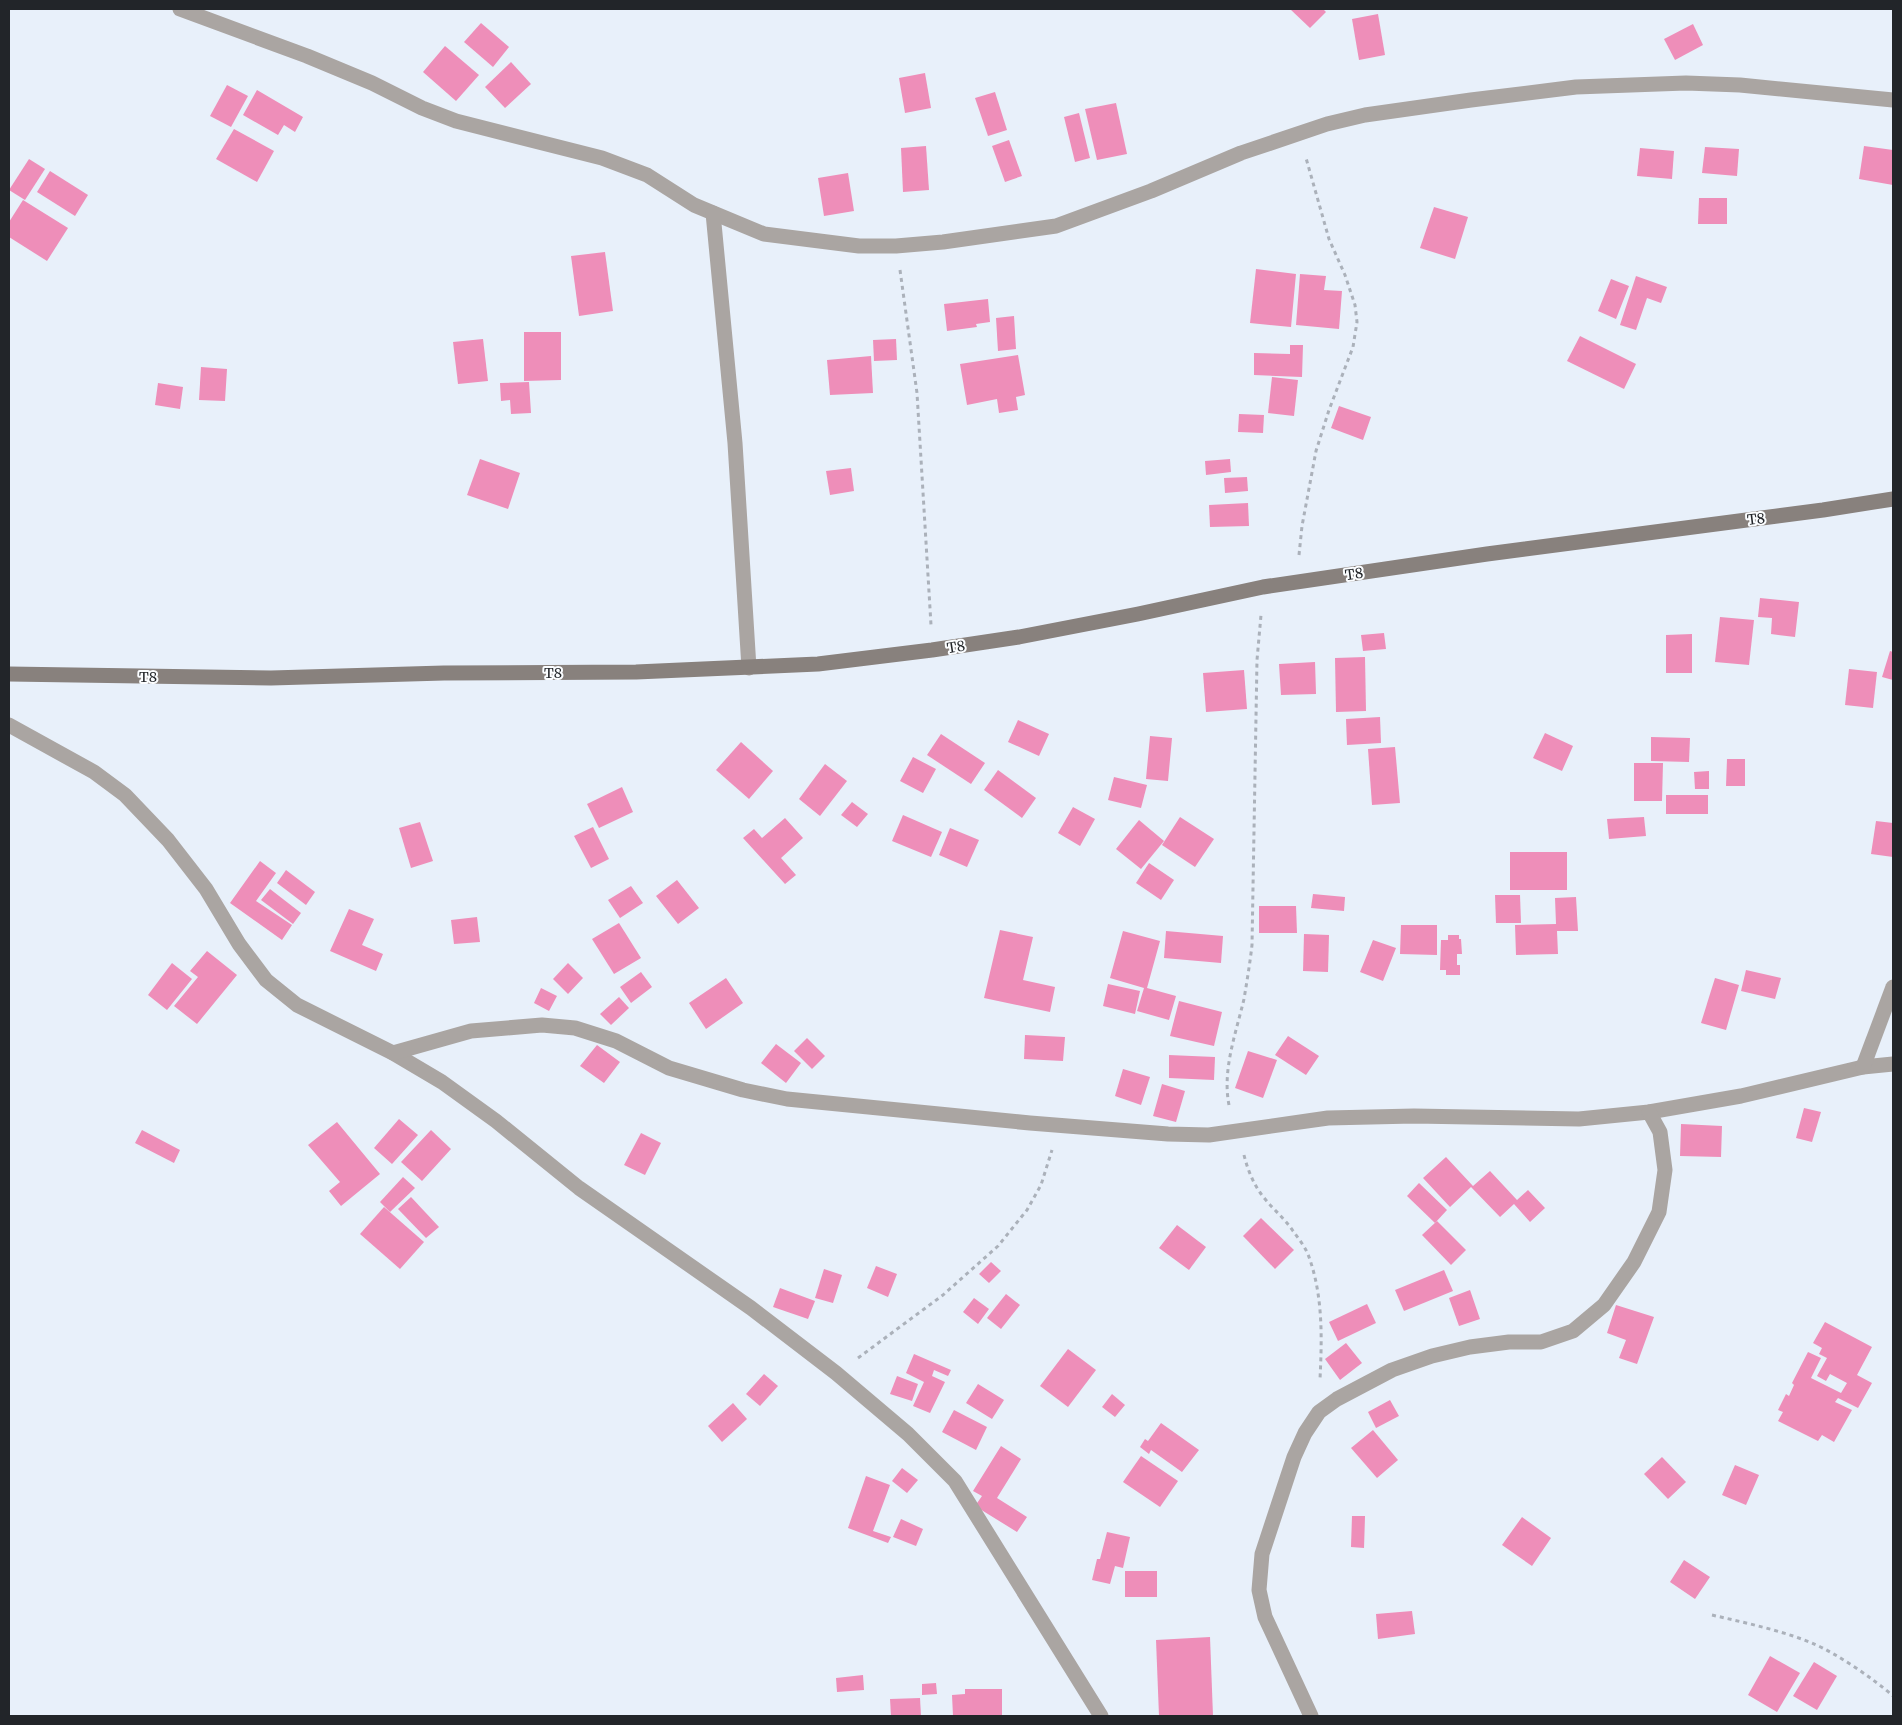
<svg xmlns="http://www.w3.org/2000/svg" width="1902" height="1725" viewBox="0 0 1902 1725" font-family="Merriweather,serif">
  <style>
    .building { fill: #ee8eb9 }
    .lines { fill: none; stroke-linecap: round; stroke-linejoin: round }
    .path { stroke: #abb1ba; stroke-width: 3; stroke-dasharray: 4 4; stroke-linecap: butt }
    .street { stroke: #aaa5a2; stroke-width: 15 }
    .secondary { stroke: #88817d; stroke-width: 15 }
    .labels { text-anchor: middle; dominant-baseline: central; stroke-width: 4; stroke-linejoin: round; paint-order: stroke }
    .street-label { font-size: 14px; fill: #222529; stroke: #fbfdff }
  </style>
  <rect width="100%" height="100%" fill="#e8f0fa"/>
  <g class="building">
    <polygon points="1290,9 1323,9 1326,12 1310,28"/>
    <polygon points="1378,14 1385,55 1359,60 1352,19"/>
    <polygon points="481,23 509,47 493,67 464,42"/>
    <polygon points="1693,24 1703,45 1675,60 1664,39"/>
    <polygon points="445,46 479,75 456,101 423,72"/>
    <polygon points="511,62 531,84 505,108 485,87"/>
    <polygon points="925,73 931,108 905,113 899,78"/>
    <polygon points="227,85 248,96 231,127 210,116"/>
    <polygon points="257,90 303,117 295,132 284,125 278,135 243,115"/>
    <polygon points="995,92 1007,130 988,136 975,98"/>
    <polygon points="1116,103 1127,154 1097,160 1085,109"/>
    <polygon points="1079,113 1090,158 1075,162 1064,117"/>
    <polygon points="234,129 274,151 257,182 216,159"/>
    <polygon points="1009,140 1022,176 1005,182 992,146"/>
    <polygon points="926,146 929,190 903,192 901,148"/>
    <polygon points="1864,146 1893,150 1893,185 1859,179"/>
    <polygon points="1705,147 1739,149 1737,176 1702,173"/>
    <polygon points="1640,148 1674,151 1672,179 1637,176"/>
    <polygon points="29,159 45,169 25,200 9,190"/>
    <polygon points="50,171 88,195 75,216 37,192"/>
    <polygon points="848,173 854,211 824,216 818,178"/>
    <polygon points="1699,198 1727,198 1727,224 1698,224"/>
    <polygon points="23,200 68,228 47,261 9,237 9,222"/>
    <polygon points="1434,207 1468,217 1455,259 1420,248"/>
    <polygon points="605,252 613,311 579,316 571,256"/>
    <polygon points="1256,269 1296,274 1291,327 1250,323"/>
    <polygon points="1300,274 1326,276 1324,290 1342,291 1339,329 1296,325"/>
    <polygon points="1636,276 1667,287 1661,303 1647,298 1636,330 1620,325"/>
    <polygon points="1611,279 1629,286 1616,319 1598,311"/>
    <polygon points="988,299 990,322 976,324 977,327 947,331 944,304"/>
    <polygon points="1014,316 1016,349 998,351 996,318"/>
    <polygon points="524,332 561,332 561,380 524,381"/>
    <polygon points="1580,336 1636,364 1624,389 1567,361"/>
    <polygon points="483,339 488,381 458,384 453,342"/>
    <polygon points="896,339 897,360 874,361 873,340"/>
    <polygon points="1290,345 1303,345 1302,377 1254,375 1254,353 1290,354"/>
    <polygon points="1018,355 1025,395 1016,397 1018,410 999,413 997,399 967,405 960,364"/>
    <polygon points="871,356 873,393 830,395 827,360"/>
    <polygon points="201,367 227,369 225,401 199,400"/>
    <polygon points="1272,377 1298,380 1294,416 1268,413"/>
    <polygon points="529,382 531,413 511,414 510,400 501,401 500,383"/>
    <polygon points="158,383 183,387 180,409 155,405"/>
    <polygon points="1339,406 1371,417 1363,440 1331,428"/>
    <polygon points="1239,414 1264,415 1263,433 1238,432"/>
    <polygon points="480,459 520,473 508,509 467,495"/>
    <polygon points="1230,459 1231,472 1206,475 1205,461"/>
    <polygon points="851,468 854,491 830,495 826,471"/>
    <polygon points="1247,477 1248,491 1225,493 1224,478"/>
    <polygon points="1248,503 1249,526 1210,527 1209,505"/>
    <polygon points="1760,598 1799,602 1795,637 1771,634 1772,618 1758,617"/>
    <polygon points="1720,617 1754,620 1749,665 1715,662"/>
    <polygon points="1384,633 1386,649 1363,651 1361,635"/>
    <polygon points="1692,634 1692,673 1666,673 1666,635"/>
    <polygon points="1890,651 1893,652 1893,680 1882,677"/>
    <polygon points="1365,657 1366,711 1336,712 1335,658"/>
    <polygon points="1315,662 1316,694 1281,695 1279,664"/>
    <polygon points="1849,669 1877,672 1873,708 1845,705"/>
    <polygon points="1244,670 1247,709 1206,712 1203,673"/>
    <polygon points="1380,717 1381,743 1347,745 1346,719"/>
    <polygon points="1018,720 1049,734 1039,756 1008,742"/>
    <polygon points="1545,733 1573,746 1562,771 1533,758"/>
    <polygon points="941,734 985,763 971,784 927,755"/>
    <polygon points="1150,736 1172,738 1168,781 1146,779"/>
    <polygon points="1651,737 1690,738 1689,762 1651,761"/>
    <polygon points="741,742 773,771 749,799 716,770"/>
    <polygon points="1395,747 1400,803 1372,805 1368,749"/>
    <polygon points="913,757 936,769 923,793 900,781"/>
    <polygon points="1727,759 1745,759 1745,786 1726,786"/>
    <polygon points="1634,763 1663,763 1662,801 1634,801"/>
    <polygon points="825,764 847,781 820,816 799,799"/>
    <polygon points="998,770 1036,798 1022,818 984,790"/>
    <polygon points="1709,771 1709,789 1695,789 1694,772"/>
    <polygon points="1114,777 1147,785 1141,808 1108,800"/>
    <polygon points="622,787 633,812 599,828 587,804"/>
    <rect x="1666" y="795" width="42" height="19"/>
    <polygon points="852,802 868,814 857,827 841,815"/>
    <polygon points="1073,807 1095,819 1080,846 1058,833"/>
    <polygon points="903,815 942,832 931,857 892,841"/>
    <polygon points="1180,817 1214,839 1195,867 1162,845"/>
    <polygon points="1644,817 1646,836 1609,839 1607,819"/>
    <polygon points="785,818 803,838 781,858 796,875 785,884 743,838 754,829 762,838"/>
    <polygon points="1139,820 1164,841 1141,869 1116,849"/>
    <polygon points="1876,821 1893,823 1893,857 1871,854"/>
    <polygon points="420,822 433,861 411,868 399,828"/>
    <polygon points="593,827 609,859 591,868 574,836"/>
    <polygon points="950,828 979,840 967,867 939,855"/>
    <rect x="1510" y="852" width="57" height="38"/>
    <polygon points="260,861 276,873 256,901 292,925 282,940 230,903"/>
    <polygon points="1149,863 1174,880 1161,900 1136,883"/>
    <polygon points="286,870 315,892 306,905 277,883"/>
    <polygon points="677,880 699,908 678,924 656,896"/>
    <polygon points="631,886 643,903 620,918 608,900"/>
    <polygon points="270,889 301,913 293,924 261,900"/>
    <polygon points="1313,894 1345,897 1344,911 1311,908"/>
    <polygon points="1495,895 1520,895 1521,923 1496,923"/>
    <polygon points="1576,897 1578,931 1557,931 1558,954 1516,955 1515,925 1556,924 1555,898"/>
    <polygon points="1259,906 1296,906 1297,933 1259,933"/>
    <polygon points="349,909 374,919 362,945 383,954 376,971 330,951"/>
    <polygon points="477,917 480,942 454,944 451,920"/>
    <polygon points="619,923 641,958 614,974 592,939"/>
    <polygon points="1401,925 1437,925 1437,955 1400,954"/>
    <polygon points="1000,930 1033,937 1023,980 1055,987 1050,1012 984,998"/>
    <polygon points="1123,931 1160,941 1147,988 1176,996 1169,1020 1137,1011 1144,988 1110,978"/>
    <polygon points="1166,931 1223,936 1221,963 1164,958"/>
    <polygon points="1304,934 1329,935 1328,972 1303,971"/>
    <polygon points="1448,935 1459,935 1459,939 1461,939 1462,954 1457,954 1457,965 1460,965 1460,975 1446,975 1446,970 1440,970 1441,940 1448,940"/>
    <polygon points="1373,940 1396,948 1383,981 1360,972"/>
    <polygon points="207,951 237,975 197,1024 174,1006 198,977 190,971"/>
    <polygon points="172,963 192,979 167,1010 148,995"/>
    <polygon points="568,963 583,978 568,994 553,979"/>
    <polygon points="1746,970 1781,978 1775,999 1741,991"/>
    <polygon points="641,972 652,987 631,1003 620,987"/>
    <polygon points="726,978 743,1003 706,1029 689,1003"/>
    <polygon points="1715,978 1739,985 1726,1030 1701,1023"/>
    <polygon points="1108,984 1140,991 1135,1014 1103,1006"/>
    <polygon points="541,988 557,996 549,1011 534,1003"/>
    <polygon points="619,997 629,1008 611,1025 600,1014"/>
    <polygon points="1179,1001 1222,1012 1214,1046 1170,1036"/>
    <polygon points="1025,1035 1065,1037 1063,1061 1024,1059"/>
    <polygon points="1288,1036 1319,1056 1306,1075 1275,1055"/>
    <polygon points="807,1038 825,1056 812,1069 794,1051"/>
    <polygon points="776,1044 801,1063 786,1083 761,1063"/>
    <polygon points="597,1045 620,1062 604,1083 580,1066"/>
    <polygon points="1248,1051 1277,1060 1263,1098 1235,1088"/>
    <polygon points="1169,1055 1215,1057 1214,1080 1169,1078"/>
    <polygon points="1123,1069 1150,1077 1141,1105 1115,1096"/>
    <polygon points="1162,1084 1185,1091 1176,1122 1153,1116"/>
    <polygon points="1804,1108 1821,1112 1812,1142 1796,1138"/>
    <polygon points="399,1119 418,1135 392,1164 374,1148"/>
    <polygon points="337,1122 380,1174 341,1206 329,1191 340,1182 308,1145"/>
    <polygon points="1681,1124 1722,1126 1721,1157 1680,1156"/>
    <polygon points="142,1130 180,1150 174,1163 135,1143"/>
    <polygon points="431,1130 451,1149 422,1181 401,1162"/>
    <polygon points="641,1133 661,1143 645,1175 624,1165"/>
    <polygon points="1446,1157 1473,1186 1490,1171 1517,1200 1528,1190 1545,1208 1530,1222 1514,1204 1500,1217 1471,1187 1450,1207 1423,1178"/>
    <polygon points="403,1177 415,1188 390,1212 380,1202"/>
    <polygon points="1419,1183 1447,1210 1435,1223 1407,1196"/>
    <polygon points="411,1197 439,1227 426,1238 398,1209"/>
    <polygon points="384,1207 424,1242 400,1269 360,1234"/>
    <polygon points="1261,1218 1294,1250 1275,1269 1243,1236"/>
    <polygon points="1437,1221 1466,1250 1451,1265 1422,1235"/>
    <polygon points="1177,1225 1206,1247 1189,1270 1159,1248"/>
    <polygon points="991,1262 1001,1271 989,1283 979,1274"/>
    <polygon points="876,1266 897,1274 888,1297 867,1288"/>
    <polygon points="824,1269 842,1275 833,1303 815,1298"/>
    <polygon points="1444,1270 1453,1291 1404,1311 1395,1290"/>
    <polygon points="780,1288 815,1301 808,1319 773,1307"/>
    <polygon points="1470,1290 1480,1319 1459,1326 1449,1298"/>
    <polygon points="1006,1294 1020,1305 1001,1329 987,1318"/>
    <polygon points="974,1298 989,1309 978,1324 963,1312"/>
    <polygon points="1367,1304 1376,1323 1338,1341 1329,1322"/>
    <polygon points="1616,1305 1654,1317 1637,1364 1619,1358 1626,1340 1607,1333"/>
    <polygon points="1825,1322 1872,1347 1857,1375 1872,1383 1858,1408 1838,1398 1835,1402 1852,1410 1834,1442 1822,1435 1818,1441 1778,1421 1783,1412 1778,1410 1786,1394 1789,1396 1794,1385 1792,1383 1808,1352 1821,1358 1811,1378 1841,1393 1847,1383 1830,1374 1826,1381 1817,1376 1827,1358 1819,1354 1822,1348 1813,1343"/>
    <polygon points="1346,1343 1362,1363 1340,1380 1325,1359"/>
    <polygon points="1068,1349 1096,1370 1068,1407 1040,1386"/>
    <polygon points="914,1354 951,1370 948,1376 934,1370 932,1376 945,1382 930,1413 913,1406 924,1382 906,1373"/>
    <polygon points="764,1374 778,1386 760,1406 746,1394"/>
    <polygon points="897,1376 918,1384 912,1401 890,1394"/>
    <polygon points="978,1384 1004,1400 992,1419 966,1403"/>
    <polygon points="1112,1394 1125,1405 1115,1417 1102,1407"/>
    <polygon points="1390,1400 1399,1416 1376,1428 1368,1412"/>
    <polygon points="733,1403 747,1419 722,1442 708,1426"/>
    <polygon points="954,1410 987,1427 976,1450 942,1432"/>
    <polygon points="1161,1423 1199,1450 1182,1472 1151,1450 1149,1454 1140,1447 1145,1439 1148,1441"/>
    <polygon points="1373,1430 1398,1460 1377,1478 1351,1448"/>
    <polygon points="1001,1446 1021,1459 997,1498 1027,1517 1017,1532 975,1506 982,1496 973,1491"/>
    <polygon points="1141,1456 1178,1481 1160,1507 1123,1482"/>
    <polygon points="1662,1457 1686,1482 1668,1499 1644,1474"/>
    <polygon points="1735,1465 1759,1475 1746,1505 1722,1495"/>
    <polygon points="902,1468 918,1480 907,1493 892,1481"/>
    <polygon points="866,1476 890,1485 873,1531 891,1537 888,1543 848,1528"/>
    <polygon points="1352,1516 1365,1516 1364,1548 1351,1547"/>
    <polygon points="1522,1517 1551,1538 1532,1566 1502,1545"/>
    <polygon points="901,1519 923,1529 916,1546 893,1537"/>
    <polygon points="1107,1532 1130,1537 1123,1568 1115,1566 1110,1584 1092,1580 1097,1559 1100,1559"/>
    <polygon points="1684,1560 1710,1577 1695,1599 1670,1582"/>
    <rect x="1125" y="1571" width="32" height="26"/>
    <polygon points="1412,1611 1415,1634 1378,1639 1376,1614"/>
    <polygon points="1210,1637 1213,1716 1159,1716 1156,1640"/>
    <polygon points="1770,1656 1800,1673 1777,1712 1748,1695"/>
    <polygon points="1814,1662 1837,1676 1817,1710 1793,1696"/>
    <polygon points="863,1675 864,1690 837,1692 836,1678"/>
    <polygon points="936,1683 937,1694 922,1695 922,1684"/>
    <polygon points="965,1689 1002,1689 1002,1716 953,1716 952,1695 965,1694"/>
    <polygon points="920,1698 921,1716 891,1716 890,1699"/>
  </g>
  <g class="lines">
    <g class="path">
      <polyline points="900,270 917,393 931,625"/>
      <polyline points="1299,555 1302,526 1316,451 1329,410 1353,347 1357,322 1355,305 1345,275 1329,239 1306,158"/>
      <path d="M 1229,1105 C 1222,1070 1236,1033 1244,999 C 1247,981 1250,963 1252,945 L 1257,660 L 1261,615"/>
      <path d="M 1244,1155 C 1248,1171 1254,1186 1265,1199 C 1274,1210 1285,1219 1293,1231 C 1299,1239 1306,1248 1309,1257 C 1323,1296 1322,1338 1320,1379"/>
      <polyline points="858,1358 943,1295 998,1246 1027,1210 1041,1185 1052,1150"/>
      <path d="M 1712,1615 C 1746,1623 1780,1630 1812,1643 C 1836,1653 1874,1679 1893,1696"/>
    </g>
    <g class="street">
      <polyline points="180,9 307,56 372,83 422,108 456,121 602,158 647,175 694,205 764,234 859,246 896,246 943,242 1056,226 1151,191 1241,153 1327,124 1365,115 1471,100 1576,87 1686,83 1740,85 1893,100"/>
      <polyline points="713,213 735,443 749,668"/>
      <polyline points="9,725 94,772 125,795 168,840 206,889 239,944 266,980 297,1005 393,1053 442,1082 496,1121 579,1188 751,1308 836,1373 908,1434 955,1481 1101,1716"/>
      <polyline points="393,1053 471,1031 542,1025 575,1028 616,1041 669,1068 743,1090 787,1099 1030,1123 1168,1134 1209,1135 1328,1118 1414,1116 1579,1119 1649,1112 1741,1096 1863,1067 1893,1064"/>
      <polyline points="1863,1067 1893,987"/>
      <polyline points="1311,1716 1265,1617 1259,1590 1262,1554 1294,1457 1305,1433 1319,1412 1337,1399 1392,1370 1432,1356 1470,1347 1509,1342 1541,1342 1573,1331 1604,1305 1634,1262 1659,1212 1665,1170 1660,1132 1649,1112"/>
    </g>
    <polyline class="secondary" points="9,674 271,678 444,673 636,672 818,664 932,650 1019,637 1138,614 1263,587 1487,554 1823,510 1893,499"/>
  </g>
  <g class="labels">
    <g class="street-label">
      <text transform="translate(1756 519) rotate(-7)">T8</text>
      <text transform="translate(1354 574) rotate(-8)">T8</text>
      <text transform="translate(956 647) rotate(-9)">T8</text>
      <text x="553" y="673">T8</text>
      <text x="148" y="677">T8</text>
    </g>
  </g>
  <rect width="1902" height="1725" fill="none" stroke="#222529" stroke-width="20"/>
</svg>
